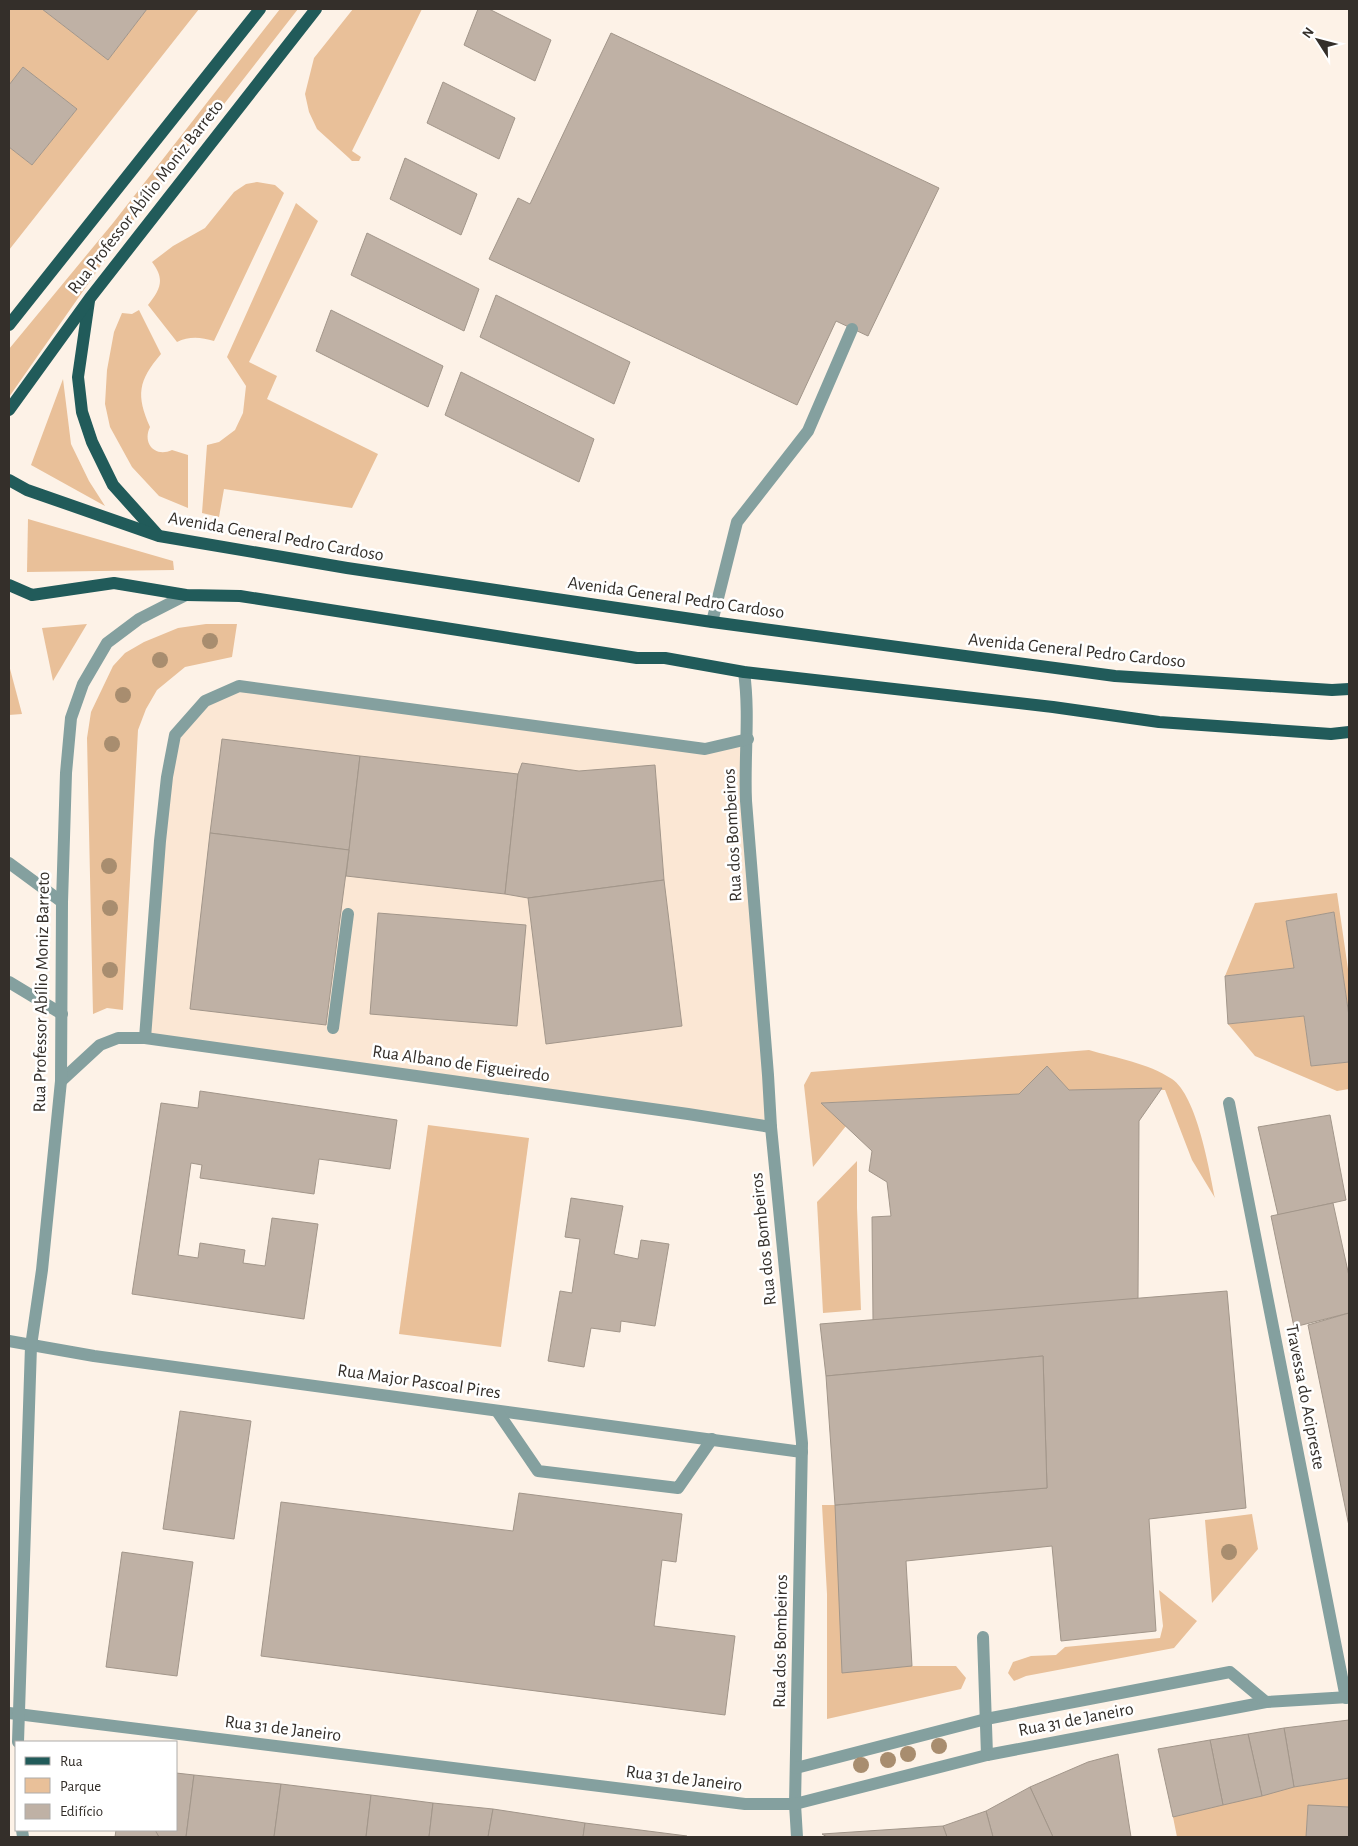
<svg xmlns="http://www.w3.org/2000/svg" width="1358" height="1846" viewBox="0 0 1358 1846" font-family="'Alegreya Sans',sans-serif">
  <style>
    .built { fill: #fbe7d4 }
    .green { fill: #e9c099 }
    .building { fill: #bfb1a5; stroke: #a2968a }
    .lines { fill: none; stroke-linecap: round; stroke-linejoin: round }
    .minor { stroke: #84a09f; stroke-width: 12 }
    .major { stroke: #215b5a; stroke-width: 12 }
    .tree { fill: #a88d6f }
    .labels { text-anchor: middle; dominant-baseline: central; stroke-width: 5; stroke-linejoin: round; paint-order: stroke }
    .street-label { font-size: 18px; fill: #342f2a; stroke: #fff }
  </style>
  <rect width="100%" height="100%" fill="#fdf2e7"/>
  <polygon class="built" points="239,686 705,749 748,739 771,1127 145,1038 175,735 205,701"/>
  <g class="green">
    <polygon points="9,9 42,9 108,60 147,9 199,9 9,250 9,147 32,165 77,109 23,67 9,85"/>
    <polygon points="280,9 298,9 125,231 9,397 9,349 113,223"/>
    <polygon points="353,9 422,9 352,151 361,157 359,161 352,161 349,158 317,129 309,112 305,94 314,58"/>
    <path d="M 257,182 L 275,185 L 284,193 L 214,341 C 201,337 189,336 177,342 L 148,305 C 161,289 165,279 152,262 L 173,246 L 205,228 L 234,192 L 246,184 Z"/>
    <polygon points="296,203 318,221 249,362 277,376 267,399 378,454 352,508 224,489 219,517 202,513 207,445 219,442 235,430 243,413 246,386 227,357"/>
    <path d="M 139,310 L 161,354 C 138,381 136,395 150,427 C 142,443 155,458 172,450 L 188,455 L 188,508 L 159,496 L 132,467 L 110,427 L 105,404 L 107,370 L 114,332 L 122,313 L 132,314 Z"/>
    <polygon points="63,379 71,444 89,481 105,506 31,465"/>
    <polygon points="28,519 173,561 174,570 27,572"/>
    <polygon points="87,624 53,681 42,628"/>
    <polygon points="206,624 237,624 232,657 185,667 157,690 146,709 138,730 123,1010 107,1008 93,1014 87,738 91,712 113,666 125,653 144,642 178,628"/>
    <polygon points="9,665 22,714 9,715"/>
    <polygon points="1337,893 1349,976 1349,1016 1334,912 1286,921 1294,968 1225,976 1255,903"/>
    <polygon points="1304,1016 1311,1066 1349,1062 1349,1089 1337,1091 1255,1056 1228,1024"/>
    <path d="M 1089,1050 C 1116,1058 1148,1063 1172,1079 C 1197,1096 1209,1169 1215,1198 L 1192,1160 L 1165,1090 L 1069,1090 L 1047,1067 L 1019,1094 L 822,1103 L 846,1126 L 813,1167 L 804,1085 L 811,1072 Z"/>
    <polygon points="428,1125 529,1138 501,1347 399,1334"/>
    <polygon points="857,1161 857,1208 861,1310 823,1313 817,1202"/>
    <polygon points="822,1505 835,1505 912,1666 956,1666 966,1678 961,1689 827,1719 827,1594"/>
    <polygon points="1252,1514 1258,1549 1212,1603 1205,1520"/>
    <polygon points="1159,1590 1197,1621 1174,1648 1026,1676 1014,1681 1008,1673 1013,1662 1031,1656 1056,1655 1065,1647 1160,1638 1163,1626"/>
    <polygon points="1349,1778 1349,1807 1308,1806 1306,1837 1177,1837 1173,1817 1294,1787"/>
  </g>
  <g class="building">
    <polygon points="42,9 147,9 108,60"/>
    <polygon points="478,9 489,9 551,40 535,81 464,45"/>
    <polygon points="611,33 939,188 868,336 836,321 797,405 489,259 518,198 530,204"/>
    <polygon points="23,67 77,109 32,165 9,147 9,85"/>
    <polygon points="443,82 515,118 499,159 427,123"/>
    <polygon points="405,158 477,194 461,235 390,199"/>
    <polygon points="367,233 479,289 464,331 351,275"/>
    <polygon points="496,295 630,362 614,404 480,337"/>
    <polygon points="331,310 443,366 428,407 316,351"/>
    <polygon points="461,372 594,439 579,482 445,415"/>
    <polygon points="222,739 360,756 349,850 210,833"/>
    <polygon points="360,756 518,774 505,894 346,876"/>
    <polygon points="522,763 579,771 655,765 664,880 528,898 505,894 518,774"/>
    <polygon points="210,833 349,850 326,1025 190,1009"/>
    <polygon points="664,880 682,1026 546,1044 528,898"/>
    <polygon points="1334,912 1349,1016 1349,1062 1311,1066 1304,1016 1228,1024 1225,976 1294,968 1286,921"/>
    <polygon points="378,913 526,925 517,1026 370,1014"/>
    <polygon points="1047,1066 1069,1090 1162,1088 1139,1121 1138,1299 873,1320 872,1217 891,1216 887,1182 869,1171 872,1151 821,1103 1019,1094"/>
    <polygon points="200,1091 397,1120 390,1169 319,1159 314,1194 200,1178 202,1165 191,1163 178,1255 198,1258 200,1243 245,1250 243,1263 265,1266 272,1218 318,1224 304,1319 132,1294 161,1103 198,1108"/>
    <polygon points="1330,1115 1346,1200 1278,1215 1258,1127"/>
    <polygon points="571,1198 623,1206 614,1254 638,1259 641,1240 669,1244 655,1326 621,1321 620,1332 591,1328 584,1367 548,1361 560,1291 572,1293 580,1239 565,1237"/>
    <polygon points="1333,1203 1349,1276 1349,1313 1294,1327 1271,1216"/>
    <polygon points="1227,1291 1246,1508 1149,1519 1156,1631 1061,1641 1052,1546 906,1561 912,1666 842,1673 835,1505 1047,1488 1043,1356 826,1376 820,1324"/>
    <polygon points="1349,1313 1349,1526 1308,1325"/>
    <polygon points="1043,1356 1047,1488 835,1505 826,1376"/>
    <polygon points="180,1411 251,1421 234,1539 163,1529"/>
    <polygon points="519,1493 682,1514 676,1562 662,1560 654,1626 735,1636 725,1715 261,1656 281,1502 513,1531"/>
    <polygon points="122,1552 193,1562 177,1676 106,1667"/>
    <polygon points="1349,1720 1349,1778 1294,1787 1284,1728"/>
    <polygon points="1284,1728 1294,1787 1262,1796 1248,1734"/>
    <polygon points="1248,1734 1262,1796 1223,1805 1210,1740"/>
    <polygon points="1210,1740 1223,1805 1173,1817 1158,1749"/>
    <polygon points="1118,1754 1131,1837 1053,1837 1030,1787 1088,1762"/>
    <polygon points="176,1773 194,1775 186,1837 159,1837 155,1830 176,1830"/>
    <polygon points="194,1775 281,1784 274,1837 186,1837"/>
    <polygon points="281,1784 371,1795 366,1837 274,1837"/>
    <polygon points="1030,1787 1053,1837 993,1837 986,1811"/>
    <polygon points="371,1795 433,1803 429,1837 366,1837"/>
    <polygon points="433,1803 493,1809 488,1837 429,1837"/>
    <polygon points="1308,1805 1349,1807 1349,1837 1306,1837"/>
    <polygon points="493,1809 585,1823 583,1837 488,1837"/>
    <polygon points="986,1811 993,1837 947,1837 943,1826"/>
    <polygon points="585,1823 687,1836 687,1837 583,1837"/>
    <polygon points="943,1826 947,1837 827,1837 822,1834"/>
    <polygon points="116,1830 155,1830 159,1837 115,1837"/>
  </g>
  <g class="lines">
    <g class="minor">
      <polyline points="712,622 737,522 808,431 852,329"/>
      <path d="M 744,672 C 750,715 744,758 746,801 L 768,1075 L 771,1127 L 802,1443 L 795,1804 L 797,1837"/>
      <polyline points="9,863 62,902"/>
      <polyline points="9,982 62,1014"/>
      <polyline points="333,1028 348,914"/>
      <polyline points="145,1038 160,841 167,777 175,735 205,701 239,686 705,749 748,739"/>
      <polyline points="61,1081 100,1045 118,1038 145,1038 688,1114 771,1127"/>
      <polyline points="1229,1103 1346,1698"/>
      <polyline points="9,1341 94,1356 802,1452"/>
      <polyline points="497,1411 538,1471 678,1488 712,1439"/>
      <polyline points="983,1637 987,1755"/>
      <polyline points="9,1713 745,1804 795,1804 987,1755 1266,1702 1349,1697"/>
      <polyline points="18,1742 31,1346 42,1270 61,1081 62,902 66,773 71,718 83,684 107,643 139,619 186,595"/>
      <polyline points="796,1768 986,1719 1230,1672 1266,1702"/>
      <polyline points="22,1830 23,1837"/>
    </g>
    <g class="major">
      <polyline points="89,301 78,377 82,412 92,442 113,485 157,534"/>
      <polyline points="9,325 260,9"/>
      <polyline points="9,410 90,298 316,9"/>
      <polyline points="9,480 27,490 159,536 347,568 712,622 1115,676 1332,690 1349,689"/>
      <polyline points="9,585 32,595 114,583 186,595 240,596 637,658 665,658 744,672 1053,707 1159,722 1331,734 1349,732"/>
    </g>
  </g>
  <g class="tree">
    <circle cx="210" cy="641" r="8"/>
    <circle cx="160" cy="660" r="8"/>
    <circle cx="123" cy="695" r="8"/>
    <circle cx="112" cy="744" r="8"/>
    <circle cx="109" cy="866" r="8"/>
    <circle cx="110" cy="908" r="8"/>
    <circle cx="110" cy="970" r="8"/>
    <circle cx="1229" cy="1552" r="8"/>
    <circle cx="939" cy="1746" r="8"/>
    <circle cx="908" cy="1754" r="8"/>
    <circle cx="888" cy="1760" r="8"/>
    <circle cx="861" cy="1765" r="8"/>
  </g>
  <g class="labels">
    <g class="street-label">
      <text transform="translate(146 197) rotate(-52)">Rua Professor Abílio Moniz Barreto</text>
      <text transform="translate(276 537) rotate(10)">Avenida General Pedro Cardoso</text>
      <text transform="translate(676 598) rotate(8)">Avenida General Pedro Cardoso</text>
      <text transform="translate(1077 651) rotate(6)">Avenida General Pedro Cardoso</text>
      <text transform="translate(733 835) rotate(-93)">Rua dos Bombeiros</text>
      <text transform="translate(42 992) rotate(-89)">Rua Professor Abílio Moniz Barreto</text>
      <text transform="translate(461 1064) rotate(8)">Rua Albano de Figueiredo</text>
      <text transform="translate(764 1239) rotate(-96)">Rua dos Bombeiros</text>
      <text transform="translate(419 1382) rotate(8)">Rua Major Pascoal Pires</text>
      <text transform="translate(1305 1397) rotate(79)">Travessa do Acipreste</text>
      <text transform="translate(781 1641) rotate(-89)">Rua dos Bombeiros</text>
      <text transform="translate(1076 1720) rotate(-11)">Rua 31 de Janeiro</text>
      <text transform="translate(283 1729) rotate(7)">Rua 31 de Janeiro</text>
      <text transform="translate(684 1779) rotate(7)">Rua 31 de Janeiro</text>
    </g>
  </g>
  <rect width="1358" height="1846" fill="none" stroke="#342f2a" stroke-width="20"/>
  <rect x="15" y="1741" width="162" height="90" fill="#ffffff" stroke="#aeacaa"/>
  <rect x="25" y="1757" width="25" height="8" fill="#215b5a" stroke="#aeacaa"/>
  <text x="60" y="1766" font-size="15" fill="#342f2a">Rua</text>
  <rect x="25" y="1778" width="25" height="15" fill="#e9c099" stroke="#aeacaa"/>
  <text x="60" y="1791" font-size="15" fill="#342f2a">Parque</text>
  <rect x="25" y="1804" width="25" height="15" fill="#bfb1a5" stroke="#aeacaa"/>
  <text x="60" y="1816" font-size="15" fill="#342f2a">Edifício</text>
  <g transform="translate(1318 40) rotate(306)" stroke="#ffffff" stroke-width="4" paint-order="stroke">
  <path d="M0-4L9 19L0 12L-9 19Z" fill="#342f2a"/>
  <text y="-8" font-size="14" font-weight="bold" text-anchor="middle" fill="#342f2a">N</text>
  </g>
</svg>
